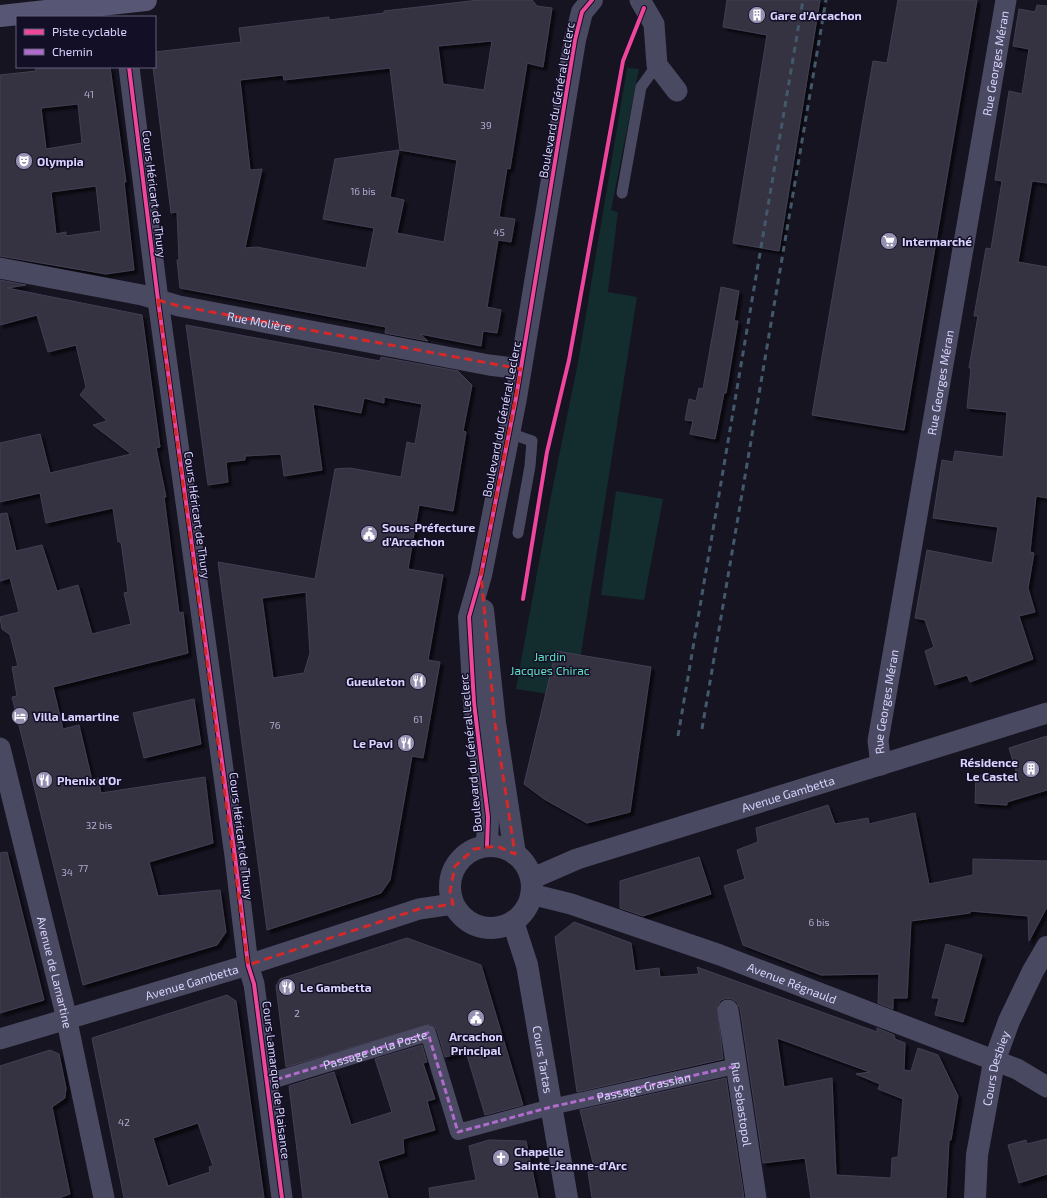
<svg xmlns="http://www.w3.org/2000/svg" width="1047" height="1198" viewBox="0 0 1047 1198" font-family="'Exo 2',sans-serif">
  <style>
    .green { fill: #132c2d }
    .building { fill: #343243; stroke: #433f54; fill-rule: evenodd; filter: url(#shadow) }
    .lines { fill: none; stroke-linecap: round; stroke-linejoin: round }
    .service { stroke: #4a4962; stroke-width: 11 }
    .pedestrian { stroke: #4a4962; stroke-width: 16 }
    .minor { stroke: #4a4962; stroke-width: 21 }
    .tertiary { stroke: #4a4962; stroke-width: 22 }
    .secondary { stroke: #575674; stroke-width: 22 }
    .rail { stroke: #43596b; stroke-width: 3; stroke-dasharray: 6 5; stroke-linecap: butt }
    .quiet { stroke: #b06ccc; stroke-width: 3; stroke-dasharray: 6 3; stroke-linecap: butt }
    .cycleway-casing { stroke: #130f26; stroke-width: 6 }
    .cycleway { stroke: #ed469a; stroke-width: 4 }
    .marked { fill: none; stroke: #d62828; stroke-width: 3; stroke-dasharray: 8 5; stroke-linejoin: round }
    .labels { text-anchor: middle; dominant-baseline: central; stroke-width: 3; stroke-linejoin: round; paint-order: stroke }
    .number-label { font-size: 10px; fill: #b0acd0 }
    .poi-label { font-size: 12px; font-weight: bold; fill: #d9d4ff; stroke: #130f26; text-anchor: start }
    .street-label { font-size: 12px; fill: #d9d4ff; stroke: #130f26 }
    .park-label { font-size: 12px; fill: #5fe0c0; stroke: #130f26 }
  </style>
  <defs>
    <filter id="shadow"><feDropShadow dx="3.5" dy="3.5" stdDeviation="1" flood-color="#0009"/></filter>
  </defs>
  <rect width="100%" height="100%" fill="#161421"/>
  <g class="green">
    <polygon points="627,68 639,69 611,210 618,212 608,292 637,297 574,698 516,689 551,496 578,362"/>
    <polygon points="616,491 663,499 644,600 601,595"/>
  </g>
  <g class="building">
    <path d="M 479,0 L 532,0 L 537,6 L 552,8 L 543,67 L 527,63 L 510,169 L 507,168 L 499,217 L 515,219 L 511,242 L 498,240 L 487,307 L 501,310 L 497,333 L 483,331 L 481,346 L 420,334 L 428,341 L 385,333 L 386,327 L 180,288 L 177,260 L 179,260 L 177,212 L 171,213 L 153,67 L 155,67 L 155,52 L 241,42 L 239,28 L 329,17 L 329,20 L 384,13 L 384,11 ZM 492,41 L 484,90 L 443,84 L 438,46 ZM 390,68 L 400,150 L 457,160 L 444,242 L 397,233 L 404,200 L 390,197 L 399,150 L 335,159 L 323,219 L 374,228 L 366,268 L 257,247 L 245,248 L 262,169 L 250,170 L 240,80 L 283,75 L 284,80 Z"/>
    <polygon points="727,0 820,0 779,251 733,243 767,35 723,27"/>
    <polygon points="898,0 977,0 904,430 812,415 873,61 887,63"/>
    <polygon points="1037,5 1047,6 1047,183 1032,181 1018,262 1047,267 1047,498 1036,496 1030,552 1034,553 1028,588 1035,612 1019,616 1033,659 970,682 967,675 935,685 925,651 934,647 925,620 915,618 927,550 992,563 998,527 933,518 942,460 953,462 955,451 1003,457 1007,412 967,408 971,368 969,368 978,316 974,316 986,248 991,249 1002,181 995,180 1009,91 1022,94 1029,49 1013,46 1019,9 1035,12"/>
    <path d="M 35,67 L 110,67 L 126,182 L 124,182 L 134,270 L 106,274 L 0,256 L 0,75 L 36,71 ZM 78,104 L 82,143 L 46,149 L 41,108 ZM 96,186 L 101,231 L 66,236 L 66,232 L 56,234 L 51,192 Z"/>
    <polygon points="0,280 26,285 7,288 142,315 160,447 156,448 166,497 164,497 179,613 183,612 188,653 53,687 63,729 79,725 92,780 98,778 101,793 205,777 213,843 149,862 158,896 220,890 226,932 217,945 83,985 12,697 17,696 12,667 18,666 10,635 2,629 0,617 19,612 10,578 0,581 0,514 7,513 16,551 42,545 57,591 78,585 92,634 131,624 124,593 128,592 121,542 118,542 113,508 46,523 40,493 0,502 0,443 40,434 50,473 131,454 93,425 107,421 80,395 86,387 76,345 48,352 37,315 0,325"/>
    <polygon points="721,287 739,291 734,321 738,321 726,393 724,393 715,439 690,434 693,421 685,420 689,399 696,401 699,388 703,389"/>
    <path d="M 186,325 L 380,361 L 381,357 L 458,371 L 472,385 L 463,431 L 466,432 L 453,511 L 419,505 L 408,569 L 443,575 L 428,660 L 440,662 L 423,758 L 412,756 L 390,880 L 381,893 L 267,930 L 218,562 L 315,579 L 335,469 L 350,468 L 401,477 L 407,442 L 415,444 L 422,404 L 384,397 L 384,403 L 364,398 L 361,413 L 313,404 L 322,470 L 284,476 L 281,454 L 245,456 L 245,460 L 226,462 L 228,482 L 208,485 ZM 306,592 L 310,653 L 304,673 L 273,678 L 262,598 Z"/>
    <polygon points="556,651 651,667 630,812 587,823 544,799 524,784"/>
    <polygon points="194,699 201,744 144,758 133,713"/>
    <polygon points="1047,736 1047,790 1007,802 1007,805 975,803 976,775 1018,778 1009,748"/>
    <polygon points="828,805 835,824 868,818 869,824 915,813 929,884 973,875 973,859 1047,861 1047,907 1029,941 1028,916 971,911 970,913 911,921 907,998 893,998 893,1009 878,1003 879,974 821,975 743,945 724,886 745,879 737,850 758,842 756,828"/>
    <polygon points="7,852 44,1000 0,1013 0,853"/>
    <polygon points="699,857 711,894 643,916 620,908 620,881"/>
    <path d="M 574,922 L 631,943 L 635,971 L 659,968 L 660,977 L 699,974 L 697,967 L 877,1032 L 877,1028 L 894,1035 L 895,1039 L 905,1043 L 904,1070 L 911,1071 L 918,1048 L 938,1055 L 958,1096 L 951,1140 L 949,1140 L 946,1198 L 811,1198 L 805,1158 L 763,1163 L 740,1008 L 737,1002 L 732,999 L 727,998 L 721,1000 L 717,1006 L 723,1059 L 577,1092 L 555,937 ZM 777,1038 L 870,1072 L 856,1074 L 880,1084 L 878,1089 L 903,1099 L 898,1157 L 892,1158 L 891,1178 L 836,1175 L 832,1078 L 784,1087 Z"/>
    <polygon points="407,938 481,965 523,1105 485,1115 466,1052 445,1057 437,1030 430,1024 286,1067 276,986 280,979"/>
    <polygon points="946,944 982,955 963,1022 935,1015 939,998 932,998"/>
    <path d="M 227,995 L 236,1001 L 264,1198 L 124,1198 L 92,1038 ZM 198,1123 L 213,1166 L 209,1167 L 210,1172 L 168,1186 L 153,1138 Z"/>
    <polygon points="422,1045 427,1062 423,1063 435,1099 427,1101 435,1130 403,1139 404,1153 378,1161 388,1198 303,1198 289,1086 334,1072 351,1125 392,1112 375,1059"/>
    <polygon points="50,1050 59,1054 66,1088 65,1098 52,1107 70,1194 59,1198 0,1198 0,1066"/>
    <polygon points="726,1078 744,1198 592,1198 588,1172 595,1171 580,1110"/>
    <polygon points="1047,1139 1047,1174 1019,1183 1008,1145 1026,1140 1027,1144"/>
    <polygon points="489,1140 526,1141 538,1198 430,1198 429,1188 476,1180 469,1146"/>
  </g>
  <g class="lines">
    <g class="service">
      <polyline points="622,193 641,87 657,65"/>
      <polyline points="509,433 532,441 530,466 518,533"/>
    </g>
    <path class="pedestrian" id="s1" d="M 268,1082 L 428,1033 L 458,1132 L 551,1107 L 736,1066"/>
    <g class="minor">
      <polyline points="640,0 654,24 657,65 677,91"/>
      <polyline points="129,67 158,300 235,856 248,965 254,984 282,1198"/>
      <path id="s2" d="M 0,268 L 142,295 L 179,306 L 489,365 L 521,369"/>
      <path id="s3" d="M 0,748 L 64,1007 L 104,1198"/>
      <path id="s4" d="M 881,765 L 878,741 L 1006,0"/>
      <path id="s5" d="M 531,879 L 577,859 L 1047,713"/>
      <path id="s6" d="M 531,894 L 571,904 L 720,955 L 1017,1069 L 1047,1087"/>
      <path id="s7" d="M 728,1010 L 756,1198"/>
      <path id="s8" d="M 0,1039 L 248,965 L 419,909 L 453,904"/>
    </g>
    <g class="tertiary">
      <polyline points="483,610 495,723 515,854"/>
      <circle cx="491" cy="887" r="41"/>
      <polyline points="487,846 488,817 474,703 469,617 481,575 516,398 575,40 582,12 592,0"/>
      <path id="s9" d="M 513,922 L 527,965 L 567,1198"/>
      <path id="s10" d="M 975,1198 L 977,1155 L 994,1062 L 1009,1021 L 1033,971 L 1047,947"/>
    </g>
    <polyline class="secondary" points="0,16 146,0"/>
    <g class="rail">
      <polyline points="702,729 826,0"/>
      <polyline points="678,736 803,0"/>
    </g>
    <polyline class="quiet" points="268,1082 428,1033 458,1132 551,1107 736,1066"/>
    <defs>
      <g id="cycleway">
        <polyline points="129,67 158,300 235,856 248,965 254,984 282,1198"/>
        <polyline points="523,599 547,452 569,360 623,61 644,8"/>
        <polyline points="487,846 488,817 474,703 469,617 481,575 516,398 575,40 582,12 592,0"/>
      </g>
    </defs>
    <use href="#cycleway" class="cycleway-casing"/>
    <use href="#cycleway" class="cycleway"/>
  </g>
  <path class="marked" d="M 158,300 L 179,306 L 521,369 L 481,575 L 495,723 L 515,854 L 497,846 L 474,849 L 455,866 L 450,891 L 453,904 L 419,909 L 248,965 Z"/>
  <defs>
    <symbol id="building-disc" viewBox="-11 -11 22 22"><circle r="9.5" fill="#9591b1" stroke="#130f26"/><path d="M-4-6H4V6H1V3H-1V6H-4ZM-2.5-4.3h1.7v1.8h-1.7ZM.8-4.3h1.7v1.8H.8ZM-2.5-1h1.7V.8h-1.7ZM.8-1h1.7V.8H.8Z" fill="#fff"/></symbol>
    <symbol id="theatre-disc" viewBox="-11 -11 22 22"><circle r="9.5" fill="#9591b1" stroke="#130f26"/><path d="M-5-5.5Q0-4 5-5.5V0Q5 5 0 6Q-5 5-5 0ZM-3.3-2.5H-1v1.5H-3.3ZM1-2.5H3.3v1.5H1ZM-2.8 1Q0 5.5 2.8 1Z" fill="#fff"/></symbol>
    <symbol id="supermarket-disc" viewBox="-11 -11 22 22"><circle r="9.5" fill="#9591b1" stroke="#130f26"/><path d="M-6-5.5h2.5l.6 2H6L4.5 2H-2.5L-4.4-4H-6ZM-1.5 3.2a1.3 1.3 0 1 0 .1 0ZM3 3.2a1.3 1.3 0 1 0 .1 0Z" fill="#fff"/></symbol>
    <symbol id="civic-disc" viewBox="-11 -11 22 22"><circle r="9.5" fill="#9591b1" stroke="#130f26"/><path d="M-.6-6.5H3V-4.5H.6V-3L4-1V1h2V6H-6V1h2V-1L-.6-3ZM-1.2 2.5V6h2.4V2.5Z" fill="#fff"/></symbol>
    <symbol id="restaurant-disc" viewBox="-11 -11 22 22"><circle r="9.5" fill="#9591b1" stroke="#130f26"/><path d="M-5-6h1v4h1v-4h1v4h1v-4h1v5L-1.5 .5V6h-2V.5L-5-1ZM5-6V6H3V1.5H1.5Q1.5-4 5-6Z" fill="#fff"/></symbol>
    <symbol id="hotel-disc" viewBox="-11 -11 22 22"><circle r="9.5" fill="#9591b1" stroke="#130f26"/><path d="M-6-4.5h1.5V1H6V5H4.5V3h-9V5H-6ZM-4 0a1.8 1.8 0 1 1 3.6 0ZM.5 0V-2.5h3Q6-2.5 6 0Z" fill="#fff"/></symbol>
    <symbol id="church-disc" viewBox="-11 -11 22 22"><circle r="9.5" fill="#9591b1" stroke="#130f26"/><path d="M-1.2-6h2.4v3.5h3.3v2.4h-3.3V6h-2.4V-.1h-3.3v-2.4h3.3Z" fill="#fff"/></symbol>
  </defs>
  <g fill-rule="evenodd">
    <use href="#building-disc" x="747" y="5" width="20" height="20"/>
    <use href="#theatre-disc" x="14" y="151" width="20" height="20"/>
    <use href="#supermarket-disc" x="879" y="231" width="20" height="20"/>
    <use href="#civic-disc" x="359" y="524" width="20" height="20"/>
    <use href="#restaurant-disc" x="408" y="671" width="20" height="20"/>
    <use href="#hotel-disc" x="10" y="706" width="20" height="20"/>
    <use href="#restaurant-disc" x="396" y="733" width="20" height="20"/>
    <use href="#building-disc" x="1021" y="759" width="20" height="20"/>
    <use href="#restaurant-disc" x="34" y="770" width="20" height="20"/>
    <use href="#restaurant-disc" x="277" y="977" width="20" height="20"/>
    <use href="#civic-disc" x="466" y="1008" width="20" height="20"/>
    <use href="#church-disc" x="491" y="1148" width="20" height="20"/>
  </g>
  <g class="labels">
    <g class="number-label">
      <text x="89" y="94">41</text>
      <text x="486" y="125">39</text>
      <text x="363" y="191">16 bis</text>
      <text x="499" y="232">45</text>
      <text x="418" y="719">61</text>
      <text x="275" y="725">76</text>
      <text x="99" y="825">32 bis</text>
      <text x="83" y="868">77</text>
      <text x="67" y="872">34</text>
      <text x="819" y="922">6 bis</text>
      <text x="297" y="1013">2</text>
      <text x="124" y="1122">42</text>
    </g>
    <g class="poi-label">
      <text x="770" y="15">Gare d'Arcachon</text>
      <text x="37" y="161">Olympia</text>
      <text x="902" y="241">Intermarché</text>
      <text x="382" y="527">Sous-Préfecture<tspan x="382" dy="14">d'Arcachon</tspan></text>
      <text x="405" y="681" text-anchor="end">Gueuleton</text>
      <text x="33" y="716">Villa Lamartine</text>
      <text x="393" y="743" text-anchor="end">Le Pavi</text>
      <text x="1018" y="762" text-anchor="end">Résidence<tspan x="1018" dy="14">Le Castel</tspan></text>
      <text x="57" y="780">Phenix d'Or</text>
      <text x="300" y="987">Le Gambetta</text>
      <text x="476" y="1036" text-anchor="middle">Arcachon<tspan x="476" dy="14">Principal</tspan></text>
      <text x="514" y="1151">Chapelle<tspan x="514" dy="14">Sainte-Jeanne-d'Arc</tspan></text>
    </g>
    <g class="street-label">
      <text stroke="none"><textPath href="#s4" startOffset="712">Rue Georges Méran</textPath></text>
      <text transform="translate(556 100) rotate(-80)">Boulevard du Général Leclerc</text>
      <text transform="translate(155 194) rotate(83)">Cours Héricart de Thury</text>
      <text stroke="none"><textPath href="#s2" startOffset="265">Rue Molière</textPath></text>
      <text stroke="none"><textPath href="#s4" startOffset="388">Rue Georges Méran</textPath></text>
      <text transform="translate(501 419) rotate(-79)">Boulevard du Général Leclerc</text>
      <text transform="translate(198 515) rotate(82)">Cours Héricart de Thury</text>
      <text stroke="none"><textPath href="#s4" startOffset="64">Rue Georges Méran</textPath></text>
      <text transform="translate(470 753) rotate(-95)">Boulevard du Général Leclerc</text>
      <text stroke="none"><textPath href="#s5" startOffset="271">Avenue Gambetta</textPath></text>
      <text transform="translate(242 836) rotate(83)">Cours Héricart de Thury</text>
      <text stroke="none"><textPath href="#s3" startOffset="231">Avenue de Lamartine</textPath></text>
      <text stroke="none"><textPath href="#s8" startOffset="200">Avenue Gambetta</textPath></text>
      <text stroke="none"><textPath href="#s6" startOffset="276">Avenue Régnauld</textPath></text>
      <text stroke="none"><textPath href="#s1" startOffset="112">Passage de la Poste</textPath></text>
      <text stroke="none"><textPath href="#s9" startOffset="141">Cours Tartas</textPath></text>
      <text stroke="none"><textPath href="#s10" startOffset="132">Cours Desbiey</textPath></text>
      <text transform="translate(277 1080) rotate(83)">Cours Lamarque de Plaisance</text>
      <text stroke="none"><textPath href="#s1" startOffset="462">Passage Grassian</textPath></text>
      <text stroke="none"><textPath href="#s7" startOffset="95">Rue Sebastopol</textPath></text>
    </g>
    <g class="park-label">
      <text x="550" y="656">Jardin<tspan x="550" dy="14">Jacques Chirac</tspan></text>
    </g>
  </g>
  <rect x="16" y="16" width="140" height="52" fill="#130f26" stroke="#625e7d"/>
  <rect x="24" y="29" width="20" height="6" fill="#ed469a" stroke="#625e7d"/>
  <text x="52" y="36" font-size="12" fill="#d9d4ff">Piste cyclable</text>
  <rect x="24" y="49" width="20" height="6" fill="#b06ccc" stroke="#625e7d"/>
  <text x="52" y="56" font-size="12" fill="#d9d4ff">Chemin</text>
</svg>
